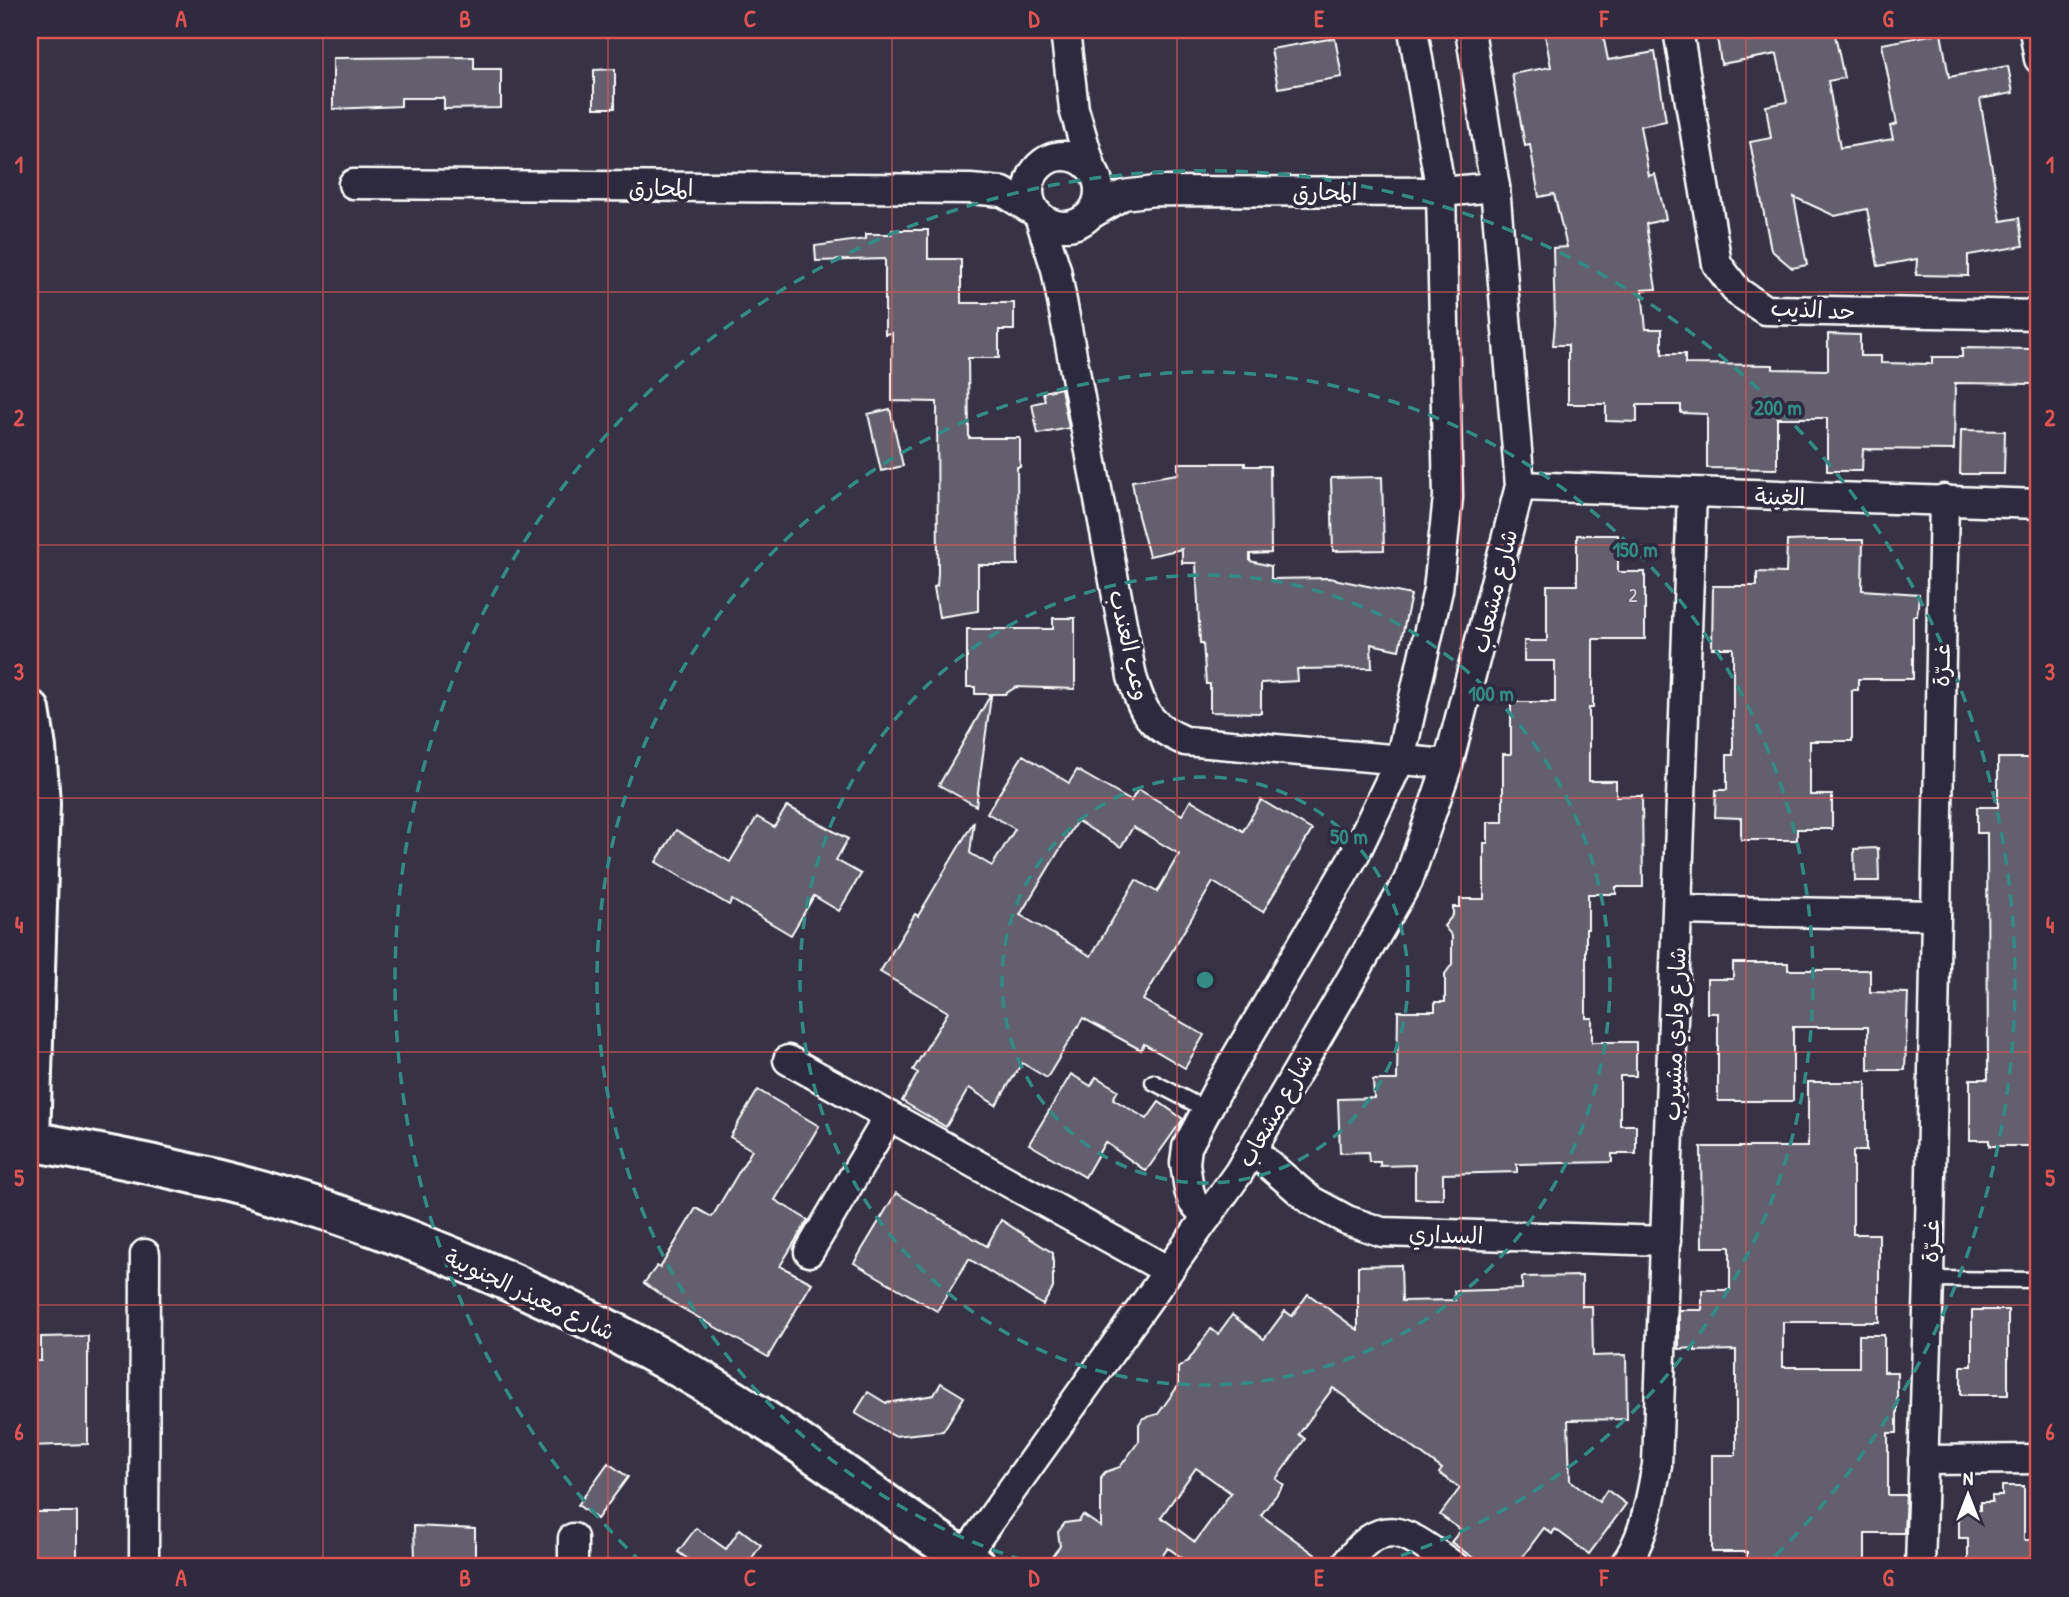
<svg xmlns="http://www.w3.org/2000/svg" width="2069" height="1597" viewBox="0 0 2069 1597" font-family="'Patrick Hand','Playpen Sans Arabic',sans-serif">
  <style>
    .building { fill: #635f6d; stroke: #fff; stroke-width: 2; fill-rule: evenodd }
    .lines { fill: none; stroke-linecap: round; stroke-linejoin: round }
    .lane-casing { stroke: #fff; stroke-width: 19 }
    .street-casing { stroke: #fff; stroke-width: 33 }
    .secondary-casing { stroke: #fff; stroke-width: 44 }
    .lane { stroke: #2f2a3d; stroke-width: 14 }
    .street { stroke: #2f2a3d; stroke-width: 28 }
    .secondary { stroke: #2f2a3d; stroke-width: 38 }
    .grid { fill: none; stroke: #de5353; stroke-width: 2; stroke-opacity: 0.55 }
    .ring { fill: none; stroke: #338b84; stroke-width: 3.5; stroke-dasharray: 12 9 }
    .labels { text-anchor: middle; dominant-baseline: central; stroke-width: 7; stroke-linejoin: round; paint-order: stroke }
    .number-label { font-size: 19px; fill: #d8d7da }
    .street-label { font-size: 23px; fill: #fff; stroke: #2f2a3d }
    .centre { fill: #338b84; stroke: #2f2a3d; stroke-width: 3.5 }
    .ring-label { font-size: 21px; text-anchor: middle; font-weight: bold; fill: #338b84; stroke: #2f2a3d; stroke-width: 7; stroke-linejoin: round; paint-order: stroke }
    .neatline { fill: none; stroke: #de5353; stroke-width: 2.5 }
    .grid-label { font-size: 23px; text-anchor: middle; font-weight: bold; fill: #de5353 }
  </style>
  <rect width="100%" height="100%" fill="#373345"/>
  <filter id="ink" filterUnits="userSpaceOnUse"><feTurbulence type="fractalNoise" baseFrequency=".0143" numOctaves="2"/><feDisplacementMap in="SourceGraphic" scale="14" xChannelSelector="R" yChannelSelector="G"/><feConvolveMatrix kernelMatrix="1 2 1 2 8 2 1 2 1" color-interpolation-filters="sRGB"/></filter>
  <g filter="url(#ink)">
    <g class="building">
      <polygon points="1544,30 1602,30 1608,60 1655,52 1666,121 1640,126 1649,176 1655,174 1666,219 1646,224 1656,289 1642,290 1646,329 1662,329 1662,354 1685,354 1685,364 1773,365 1773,369 1828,370 1828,334 1860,335 1860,356 1881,356 1881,363 1932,364 1932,357 1962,357 1962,348 2034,349 2034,384 1955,383 1954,450 1863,449 1862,471 1827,471 1827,418 1777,418 1777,469 1707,468 1707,414 1681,413 1681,405 1637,405 1637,422 1606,421 1606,404 1568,404 1568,345 1553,345 1555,323 1553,248 1567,247 1554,194 1539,197 1530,145 1525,146 1512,74 1551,67"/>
      <polygon points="1716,30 1834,30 1844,78 1828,81 1840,148 1893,139 1890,126 1897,124 1882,44 1941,33 1949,77 2008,66 2013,93 1980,99 2001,221 2019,218 2023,246 1968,255 1968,276 1916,275 1917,259 1878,266 1867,209 1835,216 1794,197 1807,265 1792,268 1771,250 1750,142 1771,138 1766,106 1787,102 1777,54 1721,64"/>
      <polygon points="1335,38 1342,77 1278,88 1271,49"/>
      <polygon points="474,57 474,69 501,69 501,108 444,109 444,98 401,98 401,106 333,109 333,58"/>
      <polygon points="615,69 615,108 594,108 594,70"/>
      <polygon points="892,230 928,230 928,259 961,259 961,303 1014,303 1014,330 999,330 999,358 968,358 969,438 1020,438 1020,467 1017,467 1018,565 978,565 978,611 939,617 934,587 937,586 938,573 937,402 892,401 892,333 885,334 885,259 816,261 815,246 866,239 866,234 892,234"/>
      <polygon points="1061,388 1069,428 1038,434 1032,404 1045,401 1043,392"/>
      <polygon points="890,409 903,466 881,471 868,414"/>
      <polygon points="1961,430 2005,431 2004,474 1960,474"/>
      <polygon points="1178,463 1245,463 1245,466 1270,466 1271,553 1250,554 1250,561 1271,566 1271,579 1329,578 1411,595 1399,650 1371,644 1372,668 1297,669 1298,681 1261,683 1261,713 1210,712 1210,684 1206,684 1203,643 1200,643 1196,563 1182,563 1182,549 1149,556 1138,516 1132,481 1178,474"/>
      <polygon points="1382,477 1384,550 1333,551 1331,478"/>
      <polygon points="1577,535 1618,535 1618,572 1645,572 1645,639 1593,639 1593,708 1589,708 1589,781 1616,781 1616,796 1642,796 1643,887 1616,887 1616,894 1588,894 1588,929 1586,929 1586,1018 1592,1018 1592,1042 1636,1042 1636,1076 1620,1076 1620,1125 1636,1125 1636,1154 1612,1154 1612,1162 1517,1164 1517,1172 1443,1174 1443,1199 1415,1199 1415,1165 1380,1166 1380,1162 1369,1162 1368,1152 1340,1153 1338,1099 1374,1098 1373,1080 1397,1080 1398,1011 1435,1011 1435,1002 1445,1002 1445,974 1452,964 1452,936 1444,926 1453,915 1453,907 1460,907 1460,899 1484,899 1484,843 1488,843 1488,822 1503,822 1503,754 1511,754 1511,702 1555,702 1555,661 1524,661 1524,641 1547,641 1547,585 1577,585"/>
      <polygon points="1817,540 1863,540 1862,590 1919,594 1917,616 1913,616 1913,679 1858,679 1858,690 1852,690 1852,741 1810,741 1810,795 1832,795 1832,829 1797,829 1797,840 1741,840 1741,818 1715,817 1716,790 1727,790 1727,755 1733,755 1733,648 1712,648 1713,586 1757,586 1757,572 1786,573 1787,541"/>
      <polygon points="1053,618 1075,618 1075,689 1016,687 1005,694 975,694 975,687 967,687 967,629 1053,629"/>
      <polygon points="990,696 991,696 976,806 939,785"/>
      <path d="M 1023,755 L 1069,783 L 1077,770 L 1131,801 L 1138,789 L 1182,815 L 1191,800 L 1243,831 L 1261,800 L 1312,830 L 1263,912 L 1213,882 L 1143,1000 L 1204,1035 L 1185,1068 L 1144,1044 L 1141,1050 L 1083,1018 L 1047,1078 L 1022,1063 L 996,1105 L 969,1088 L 946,1127 L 902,1101 L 918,1073 L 913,1070 L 948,1012 L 880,972 L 915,914 L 918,916 L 974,821 L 970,853 L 992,866 L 1015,829 L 987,813 ZM 1077,821 L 1121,847 L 1133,827 L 1179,854 L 1157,892 L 1136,880 L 1091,956 L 1020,915 Z"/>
      <polygon points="1998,758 2039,758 2039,817 2034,817 2034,858 2039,858 2039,1146 1989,1146 1989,1140 1970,1140 1970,1079 1988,1079 1987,833 1977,833 1977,807 1998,807"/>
      <polygon points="787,806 848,839 836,860 861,874 839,911 814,896 791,935 732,900 729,905 656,862 676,830 730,862 757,817 774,827"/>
      <polygon points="1878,848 1879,881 1855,881 1854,849"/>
      <polygon points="1733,963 1788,963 1788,970 1870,970 1870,992 1908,993 1905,1070 1868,1070 1868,1027 1793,1027 1793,1101 1718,1101 1718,1013 1707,1013 1707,979 1733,979"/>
      <polygon points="1071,1074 1091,1086 1096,1077 1118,1090 1113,1099 1147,1119 1159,1102 1183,1119 1146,1171 1105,1142 1085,1177 1029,1144"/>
      <polygon points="1808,1082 1866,1082 1866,1151 1853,1151 1853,1234 1879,1234 1879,1322 1783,1322 1783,1367 1859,1367 1859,1335 1884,1335 1884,1372 1897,1372 1897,1433 1888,1433 1888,1495 1906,1495 1904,1533 1865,1533 1865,1567 1797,1567 1797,1563 1747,1563 1747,1552 1712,1552 1712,1455 1736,1455 1736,1350 1695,1351 1695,1348 1679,1349 1679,1310 1702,1310 1702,1290 1730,1290 1730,1247 1702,1247 1701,1147 1808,1147"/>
      <polygon points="758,1090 819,1126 775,1200 808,1220 780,1266 812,1283 768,1357 671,1302 644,1283 657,1266 660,1268 696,1208 712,1217 752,1150 730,1137"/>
      <polygon points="896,1193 987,1246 1001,1220 1053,1253 1053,1288 1043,1305 969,1259 937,1311 854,1263"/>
      <path d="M 1401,1265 L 1402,1301 L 1455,1300 L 1454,1291 L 1522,1289 L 1522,1277 L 1582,1276 L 1582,1306 L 1592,1306 L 1593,1356 L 1626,1355 L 1627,1419 L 1568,1420 L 1570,1480 L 1599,1502 L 1607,1490 L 1626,1504 L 1589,1554 L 1555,1529 L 1552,1534 L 1544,1528 L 1515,1567 L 1486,1567 L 1451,1542 L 1461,1530 L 1440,1515 L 1460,1488 L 1439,1473 L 1442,1469 L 1333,1388 L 1299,1434 L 1305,1439 L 1276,1479 L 1284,1485 L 1261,1515 L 1328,1564 L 1328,1567 L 1195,1567 L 1168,1548 L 1154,1567 L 1044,1567 L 1060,1546 L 1058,1532 L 1065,1523 L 1079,1521 L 1083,1515 L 1101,1527 L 1101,1477 L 1105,1472 L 1120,1467 L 1139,1441 L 1139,1424 L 1143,1418 L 1158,1414 L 1178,1386 L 1178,1368 L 1188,1361 L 1211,1329 L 1218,1334 L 1232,1315 L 1264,1339 L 1285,1311 L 1292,1316 L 1308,1294 L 1358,1330 L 1358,1266 ZM 1196,1468 L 1231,1493 L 1195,1542 L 1161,1517 Z"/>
      <polygon points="1972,1310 2008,1310 2008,1395 1961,1395 1961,1366 1972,1366"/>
      <polygon points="88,1336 88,1444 30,1446 30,1361 41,1361 41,1337"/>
      <polygon points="941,1383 964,1397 943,1431 894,1436 855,1413 868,1392 886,1403 934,1395"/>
      <polygon points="608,1463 628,1477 597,1519 578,1505"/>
      <polygon points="2002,1486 2024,1486 2024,1540 2039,1540 2039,1567 1968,1567 1968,1538 1959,1538 1959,1510 1980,1510 1980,1502 1992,1502 1992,1496 2002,1496"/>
      <rect x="30" y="1512" width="47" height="55"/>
      <polygon points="414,1526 475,1529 475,1567 430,1567 430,1559 415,1559"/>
      <polygon points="696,1528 726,1549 740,1529 761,1545 747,1565 750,1567 699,1567 678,1552"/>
    </g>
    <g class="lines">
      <defs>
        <g id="lane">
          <polyline points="1153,1082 1207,1110"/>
          <polyline points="1929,1279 2039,1280"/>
        </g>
        <g id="street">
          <polyline points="1065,30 1074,109 1091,167"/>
          <polyline points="1678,30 1717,264 1738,292 1765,310 2039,315"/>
          <polyline points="2034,30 2039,59"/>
          <circle cx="1064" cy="191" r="35"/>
          <polyline points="353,184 970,189 1003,192 1035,212"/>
          <polyline points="1093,213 1123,195 1155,191 1441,192 1495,187"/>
          <path d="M 1039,216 L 1056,269 L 1132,677 C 1144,714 1148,725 1185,741 L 1448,764"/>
          <polyline points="1520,486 2039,504"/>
          <polyline points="1678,910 1936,915"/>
          <polyline points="788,1060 1167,1270"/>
          <polyline points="1252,1150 1310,1200 1347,1220 1382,1232 1666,1241"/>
          <polyline points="1207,1217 1193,1202 1189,1190 1185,1163 1187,1147 1220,1085 1354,856 1400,760 1438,590 1448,497 1441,192 1413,30"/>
          <polyline points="809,1252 889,1116"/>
          <polyline points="1923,1460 2039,1459"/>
          <polyline points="963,1558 1239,1172 1408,881 1448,764 1520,486 1495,187 1470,30"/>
          <polyline points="144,1567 145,1254"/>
          <polyline points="573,1567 573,1538"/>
          <path d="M 1344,1567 C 1384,1509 1408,1534 1455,1567"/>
          <path d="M 1623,1567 C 1645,1539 1650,1500 1657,1465 L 1692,493"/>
          <polyline points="1920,1567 1929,1279 1944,499"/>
        </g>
        <g id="secondary">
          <polyline points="30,710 36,748 40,803 30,1141"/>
          <path d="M 30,1141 C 118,1157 206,1174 292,1200 C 420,1238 543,1293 660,1357 C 772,1417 872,1497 977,1567"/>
        </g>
      </defs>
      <use href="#lane" class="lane-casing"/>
      <use href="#street" class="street-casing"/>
      <use href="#secondary" class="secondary-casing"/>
      <use href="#lane" class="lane"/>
      <use href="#street" class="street"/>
      <use href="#secondary" class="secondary"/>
    </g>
  </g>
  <path class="grid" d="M 323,30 L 323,1567M 608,30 L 608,1567M 892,30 L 892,1567M 1177,30 L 1177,1567M 1461,30 L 1461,1567M 1746,30 L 1746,1567M 30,292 L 2039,292M 30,545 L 2039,545M 30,798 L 2039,798M 30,1052 L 2039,1052M 30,1305 L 2039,1305"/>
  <g class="ring">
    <circle cx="1205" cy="980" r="203"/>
    <circle cx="1205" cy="980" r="405"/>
    <path d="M1043 1566A608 608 0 1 1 1367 1566"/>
    <path d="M642 1563A810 810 0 1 1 1768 1563"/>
  </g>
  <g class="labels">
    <g class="number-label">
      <text x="1633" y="595">2</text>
    </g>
    <g class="street-label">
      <text x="661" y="187">المحارق</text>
      <text x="1325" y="191">المحارق</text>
      <text transform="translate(1813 309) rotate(3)">حد الذيب</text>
      <text transform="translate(1780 496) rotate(1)">الغينة</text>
      <text transform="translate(1494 591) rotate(-76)">شارع مشعاب</text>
      <text transform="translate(1130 645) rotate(77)">وعب العندب</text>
      <text transform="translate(1941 665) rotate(-89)">غــرّة</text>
      <text transform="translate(1674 1034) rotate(-88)">شارع وادي مشيرب</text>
      <text transform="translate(1275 1110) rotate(-60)">شارع مشعاب</text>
      <text transform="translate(1446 1234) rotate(2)">السداري</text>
      <text transform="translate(1930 1241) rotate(-89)">غــرّة</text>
      <text transform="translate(530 1294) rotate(25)">شارع معيذر الجنوبية</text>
    </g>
  </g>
  <circle cx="1205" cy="980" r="10" class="centre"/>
  <g class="ring-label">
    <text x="1778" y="415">200 m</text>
    <text x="1635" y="557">150 m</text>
    <text x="1491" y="701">100 m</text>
    <text x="1349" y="844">50 m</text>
  </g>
  <rect width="2069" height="1597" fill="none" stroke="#2f2a3d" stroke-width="77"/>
  <g transform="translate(1968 1495)" stroke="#2f2a3d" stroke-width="5" paint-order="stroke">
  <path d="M0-5L12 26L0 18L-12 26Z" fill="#ffffff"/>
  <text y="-10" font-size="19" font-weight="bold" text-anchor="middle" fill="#ffffff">N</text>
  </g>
  <rect x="38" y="38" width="1992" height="1520" class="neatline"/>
  <g class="grid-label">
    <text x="181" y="27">A</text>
    <text x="465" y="27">B</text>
    <text x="750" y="27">C</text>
    <text x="1034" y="27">D</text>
    <text x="1319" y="27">E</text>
    <text x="1604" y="27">F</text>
    <text x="1888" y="27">G</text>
    <text x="19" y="173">1</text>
    <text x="2050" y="173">1</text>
    <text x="19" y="426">2</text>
    <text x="2050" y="426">2</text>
    <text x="19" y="680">3</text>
    <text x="2050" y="680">3</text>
    <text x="19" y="933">4</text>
    <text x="2050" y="933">4</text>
    <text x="19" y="1186">5</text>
    <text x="2050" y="1186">5</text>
    <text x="19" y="1440">6</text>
    <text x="2050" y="1440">6</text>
    <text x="181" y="1586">A</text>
    <text x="465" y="1586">B</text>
    <text x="750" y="1586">C</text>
    <text x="1034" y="1586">D</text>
    <text x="1319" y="1586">E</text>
    <text x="1604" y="1586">F</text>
    <text x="1888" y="1586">G</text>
  </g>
</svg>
